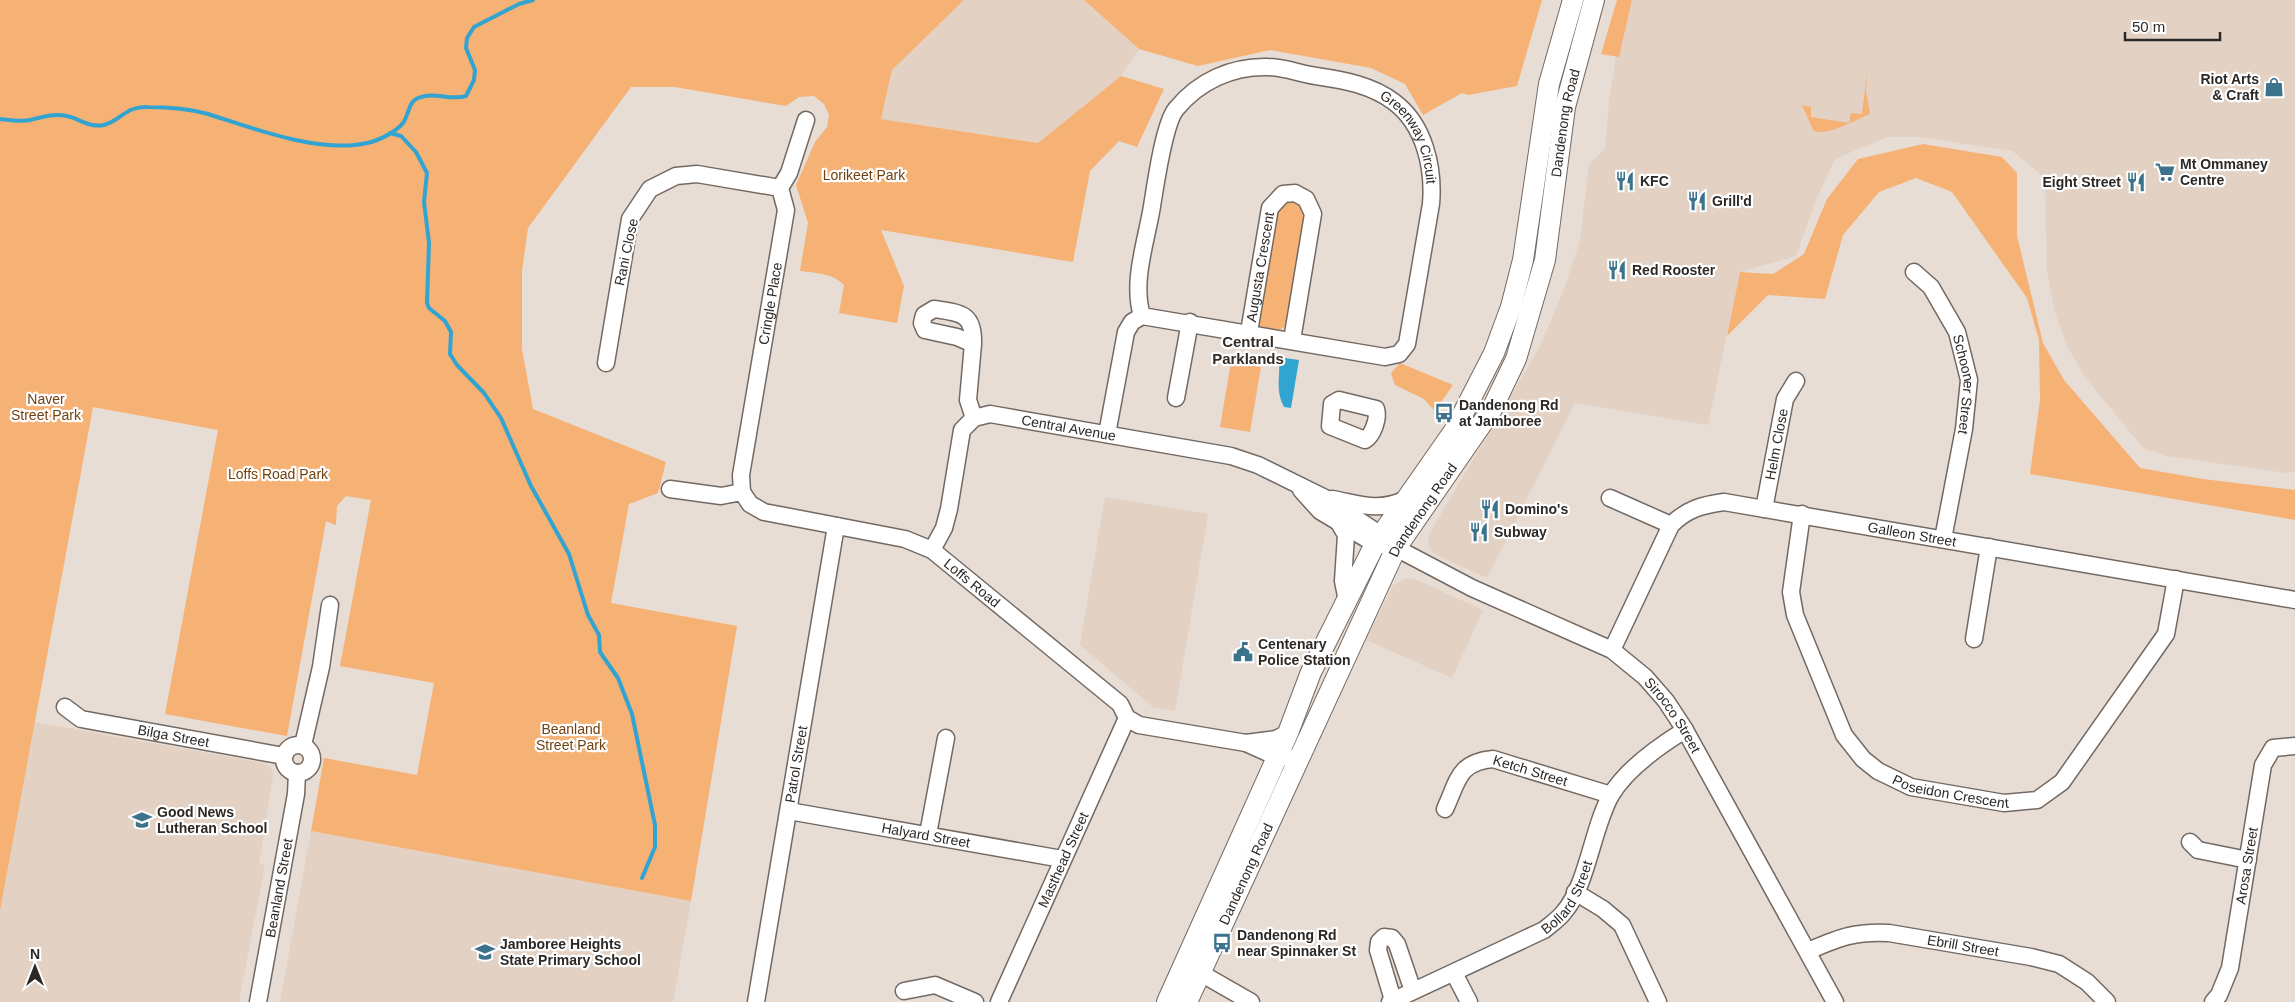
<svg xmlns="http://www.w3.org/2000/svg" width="2295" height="1002" viewBox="0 0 2295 1002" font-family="Helvetica,sans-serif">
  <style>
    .built { fill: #e3d2c4 }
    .green { fill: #f6b175 }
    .water { fill: #32a4d2 }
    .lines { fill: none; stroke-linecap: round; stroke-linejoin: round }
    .stream { stroke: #32a4d2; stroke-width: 4 }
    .minor-casing { stroke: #736962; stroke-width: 19 }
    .major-casing { stroke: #736962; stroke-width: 22 }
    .minor { stroke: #fff; stroke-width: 16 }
    .major { stroke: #fff; stroke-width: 20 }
    .labels { text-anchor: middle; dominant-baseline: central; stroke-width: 4.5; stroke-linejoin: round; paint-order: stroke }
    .poi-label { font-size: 14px; font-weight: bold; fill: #2c2825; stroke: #fff; text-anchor: start }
    .street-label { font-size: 14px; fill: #2c2825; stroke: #fff }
    .park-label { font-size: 14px; fill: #71420f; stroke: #fff }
    .neighbourhood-label { font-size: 15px; font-weight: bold; fill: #342c25; stroke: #fff }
  </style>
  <rect width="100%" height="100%" fill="#e7ddd4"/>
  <g class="built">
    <polygon points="964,0 1084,0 1139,49 1121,76 1038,143 881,119 892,70"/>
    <polygon points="1625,0 2295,0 2295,472 2286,473 2166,456 2143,448 2085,377 2068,348 2055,313 2047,272 2045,193 2043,179 2035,169 2012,151 1918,137 1888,137 1835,159 1816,200 1796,256 1740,272 1708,425 1575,403 1487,578 1432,553 1428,543 1429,534 1539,348 1563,292 1580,240 1589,164 1605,149 1609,100"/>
    <polygon points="1105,497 1208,514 1175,711 1153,707 1080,645"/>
    <polygon points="1406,578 1417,580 1483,610 1452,678 1366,640 1393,585"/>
    <polygon points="35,722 263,763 271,768 273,776 259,864 265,865 239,1002 0,1002 0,911"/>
    <polygon points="311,831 691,901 673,1002 280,1002"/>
  </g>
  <g class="green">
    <path d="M 0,0 L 964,0 L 892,70 L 881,119 L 1038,143 L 1121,76 L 1164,89 L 1137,147 L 1119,141 L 1090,171 L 1073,262 L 881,230 L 904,286 L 897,323 L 839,313 L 844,285 C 833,273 815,273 800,271 L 808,223 L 796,185 L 815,142 L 827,127 L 829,115 L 824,104 L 814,96 L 799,97 L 786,106 L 675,87 L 631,87 L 528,228 L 522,271 L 522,349 L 533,409 L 666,462 L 658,493 L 629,504 L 611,603 L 737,626 L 691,901 L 311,831 L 324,758 L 417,775 L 434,683 L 340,666 L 371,500 L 346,496 L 337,506 L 336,525 L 326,521 L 287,736 L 165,714 L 218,430 L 93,407 L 0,911 Z"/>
    <polygon points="1084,0 1542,0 1517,86 1468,95 1462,93 1423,115 1405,84 1371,68 1270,50 1198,66 1139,49"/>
    <polygon points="1617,0 1632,0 1619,57 1601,54"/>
    <path d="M 1867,72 L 1866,92 L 1870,113 L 1868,115 C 1855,120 1824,138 1813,130 L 1802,105 L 1811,107 L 1811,117 L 1849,123 L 1851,113 L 1862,114 Z"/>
    <polygon points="1923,144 2002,157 2017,173 2017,236 2043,343 2064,380 2140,468 2203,479 2295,490 2295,520 2030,474 2040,400 2039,340 2027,298 1952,192 1916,178 1879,192 1843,235 1825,299 1768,295 1727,336 1740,272 1773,274 1804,254 1827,199 1858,159"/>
    <path d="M 1284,201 L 1298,201 L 1306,215 L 1288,323 C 1281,333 1266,334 1258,324 L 1275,210 Z"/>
    <polygon points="1231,362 1261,367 1250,432 1220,427"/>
    <polygon points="1400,363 1453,385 1435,411 1424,399 1395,385 1391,373"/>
  </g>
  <path class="water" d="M 1278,357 L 1299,360 L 1291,408 L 1284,407 C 1274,387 1282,376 1278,357 Z"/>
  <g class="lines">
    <g class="stream">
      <path d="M 0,119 C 9,120 21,122 30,120 C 42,117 54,113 67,116 C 80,119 90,128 104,125 C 122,120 125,106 148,107 C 166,107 190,109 208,114 C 252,128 320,154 367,143 C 378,141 396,132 403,123 C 409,115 408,102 418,98 C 434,91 450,101 466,96 L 474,80 L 475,70 L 466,48 L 467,38 L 474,27 L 519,4 L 533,0"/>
      <polyline points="390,133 401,136 416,152 427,173 424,202 429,243 427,303 429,308 445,321 451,332 450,354 457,365 484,393 501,418 531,486 569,554 588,615 599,635 600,652 618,678 632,714 655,825 655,847 642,878"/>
    </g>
    <defs>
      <g id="minor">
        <path id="s1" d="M 1914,272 L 1931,287 L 1957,332 L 1969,380 L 1964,429 L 1943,539"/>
        <path id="s2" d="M 1249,332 L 1270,208 L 1283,194 L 1295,193 L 1306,199 L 1313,214 L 1292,340"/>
        <path d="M 973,344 C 974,313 961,313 934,309 L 924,315 L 922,323 L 925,330 L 957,337 L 973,344 L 968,400 L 974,418"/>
        <polyline points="606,363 630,219 650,189 676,176 697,174 780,188"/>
        <polyline points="1176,398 1190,322"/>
        <path d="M 1339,400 L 1376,409 C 1379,418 1373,435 1365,440 L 1330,426 L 1332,404 Z"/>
        <path id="s3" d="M 1107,434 L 1126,332 L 1132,322 L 1142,316 C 1132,283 1145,245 1151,212 C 1155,190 1163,125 1176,109 C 1199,81 1232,66 1268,67 C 1284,67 1301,74 1316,76 C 1343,80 1372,85 1394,102 C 1425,125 1434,169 1431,204 L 1407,344 L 1399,354 L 1385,357 L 1142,316"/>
        <path id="s4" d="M 670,489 L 721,496 L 742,492 L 750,504 L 764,512 L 905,539 L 932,550 L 1120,704 L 1127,718 L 1139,725 L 1246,743 L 1277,757 L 1288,757"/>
        <polyline points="1301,490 1320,511 1375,544 1384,545"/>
        <path id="s5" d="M 742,492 L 741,475 L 786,210 L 780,188 L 789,173 L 806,120"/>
        <polyline points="1610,498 1671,525"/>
        <path d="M 1332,499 C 1360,504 1377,512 1404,500"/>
        <path id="s6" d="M 1764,509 L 1785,399 L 1796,381"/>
        <path id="s7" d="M 1802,514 L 1791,592 L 1795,615 L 1844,735 L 1863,759 L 1878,771 L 1911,787 L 2004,803 L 2037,800 L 2062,782 L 2166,634 L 2176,579"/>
        <polyline points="1339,523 1346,535 1343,581 1347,601"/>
        <path id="s8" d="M 932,550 L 944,528 L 949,509 L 962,430 L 974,418 L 990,414 L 1231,456 L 1258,465 L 1325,498 L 1381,535 L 1396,548 L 1472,588 L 1612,650 L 1645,677 L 1666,701 L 1685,730 L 1835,1002"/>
        <polyline points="1974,639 1989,547"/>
        <path id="s9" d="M 1612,650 L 1671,525 C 1687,509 1702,505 1724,502 L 2295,600"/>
        <path id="s10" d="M 65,707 L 81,719 L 284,756"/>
        <polyline points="1246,743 1276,739 1288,733"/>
        <circle cx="298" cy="759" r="14"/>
        <polyline points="303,745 321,667 330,605"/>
        <path id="s11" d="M 1445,809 C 1458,781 1458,762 1493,759 L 1611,795"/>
        <path id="s12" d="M 789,811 L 1062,859"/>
        <polyline points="928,834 946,738"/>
        <polyline points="2190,842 2198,850 2248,860"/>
        <polyline points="1575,892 1603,909 1622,925 1658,1002"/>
        <path id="s13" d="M 1808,951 C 1839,938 1854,931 1889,933 L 2031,957 L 2059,964 L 2087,982 L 2107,1002"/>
        <polyline points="1190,967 1251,1002"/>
        <polyline points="1454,973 1469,1002"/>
        <polyline points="904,991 935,985 975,1002"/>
        <polyline points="1393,1000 1378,950 1379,942 1384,937 1392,938 1397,944 1413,991"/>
        <path id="s14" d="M 258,1002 L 296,794 L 297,773"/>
        <path id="s15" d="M 756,1002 L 836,526"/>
        <path id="s16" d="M 999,1002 L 1127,718"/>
        <path id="s17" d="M 1390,1002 L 1544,930 C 1551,924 1559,919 1564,912 C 1587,886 1593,826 1611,795 C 1627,768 1659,746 1685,730"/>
        <path id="s18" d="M 2213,1002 L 2219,995 L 2230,968 L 2263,765 L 2273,748 L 2295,746"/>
      </g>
      <g id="major">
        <polyline points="1167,1002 1288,733 1311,672 1375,544 1454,431 1494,353 1511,307 1523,260 1549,84 1573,0"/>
        <path id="s19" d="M 1187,1002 L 1396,548 L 1492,409 L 1516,359 L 1545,260 L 1565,107 L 1594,0"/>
      </g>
    </defs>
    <use href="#minor" class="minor-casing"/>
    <use href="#major" class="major-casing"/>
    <use href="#minor" class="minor"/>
    <use href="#major" class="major"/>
  </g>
  <defs>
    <symbol id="shop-bare" viewBox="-9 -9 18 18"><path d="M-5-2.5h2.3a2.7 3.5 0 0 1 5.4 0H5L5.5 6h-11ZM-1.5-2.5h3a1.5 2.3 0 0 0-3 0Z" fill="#3b738d" stroke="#fff" stroke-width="2.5" paint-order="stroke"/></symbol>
    <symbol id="supermarket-bare" viewBox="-9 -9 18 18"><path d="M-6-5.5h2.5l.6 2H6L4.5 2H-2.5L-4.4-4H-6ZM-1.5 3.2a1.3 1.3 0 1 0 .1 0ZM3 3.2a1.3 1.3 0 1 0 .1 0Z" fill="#3b738d" stroke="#fff" stroke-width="2.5" paint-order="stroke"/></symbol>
    <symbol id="restaurant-bare" viewBox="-9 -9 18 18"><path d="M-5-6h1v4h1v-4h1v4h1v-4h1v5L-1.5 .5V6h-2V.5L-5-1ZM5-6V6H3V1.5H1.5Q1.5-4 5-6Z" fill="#3b738d" stroke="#fff" stroke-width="2.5" paint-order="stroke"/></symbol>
    <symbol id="bus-bare" viewBox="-9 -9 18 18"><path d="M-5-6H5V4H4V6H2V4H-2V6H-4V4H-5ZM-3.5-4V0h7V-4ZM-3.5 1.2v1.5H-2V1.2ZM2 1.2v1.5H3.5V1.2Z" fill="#3b738d" stroke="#fff" stroke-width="2.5" paint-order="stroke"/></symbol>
    <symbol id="civic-bare" viewBox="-9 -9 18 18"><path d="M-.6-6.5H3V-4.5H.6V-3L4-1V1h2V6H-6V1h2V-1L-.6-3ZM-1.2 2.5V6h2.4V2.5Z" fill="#3b738d" stroke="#fff" stroke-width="2.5" paint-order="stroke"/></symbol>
    <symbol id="school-bare" viewBox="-9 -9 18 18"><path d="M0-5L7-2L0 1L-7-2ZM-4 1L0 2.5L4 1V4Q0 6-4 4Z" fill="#3b738d" stroke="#fff" stroke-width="2.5" paint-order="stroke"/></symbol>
  </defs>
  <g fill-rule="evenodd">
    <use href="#shop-bare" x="2260" y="73" width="28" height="28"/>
    <use href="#supermarket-bare" x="2151" y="158" width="28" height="28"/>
    <use href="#restaurant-bare" x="1611" y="167" width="28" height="28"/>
    <use href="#restaurant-bare" x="2122" y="168" width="28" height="28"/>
    <use href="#restaurant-bare" x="1683" y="187" width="28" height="28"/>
    <use href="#restaurant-bare" x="1603" y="256" width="28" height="28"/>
    <use href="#bus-bare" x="1430" y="399" width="28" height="28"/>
    <use href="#restaurant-bare" x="1476" y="495" width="28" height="28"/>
    <use href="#restaurant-bare" x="1465" y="518" width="28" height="28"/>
    <use href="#civic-bare" x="1229" y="638" width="28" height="28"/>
    <use href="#school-bare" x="128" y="806" width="28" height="28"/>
    <use href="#bus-bare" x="1208" y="929" width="28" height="28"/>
    <use href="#school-bare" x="471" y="938" width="28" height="28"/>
  </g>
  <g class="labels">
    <g class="poi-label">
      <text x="2259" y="79" text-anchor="end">Riot Arts<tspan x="2259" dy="16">&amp; Craft</tspan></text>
      <text x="2180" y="164">Mt Ommaney<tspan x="2180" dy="16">Centre</tspan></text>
      <text x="1640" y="181">KFC</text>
      <text x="2121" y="182" text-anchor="end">Eight Street</text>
      <text x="1712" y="201">Grill'd</text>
      <text x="1632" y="270">Red Rooster</text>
      <text x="1459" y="405">Dandenong Rd<tspan x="1459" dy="16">at Jamboree</tspan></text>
      <text x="1505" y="509">Domino's</text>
      <text x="1494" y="532">Subway</text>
      <text x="1258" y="644">Centenary<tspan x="1258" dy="16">Police Station</tspan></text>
      <text x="157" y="812">Good News<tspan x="157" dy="16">Lutheran School</tspan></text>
      <text x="1237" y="935">Dandenong Rd<tspan x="1237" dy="16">near Spinnaker St</tspan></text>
      <text x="500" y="944">Jamboree Heights<tspan x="500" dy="16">State Primary School</tspan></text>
    </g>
    <g class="street-label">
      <text stroke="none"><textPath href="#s19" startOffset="966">Dandenong Road</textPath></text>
      <text stroke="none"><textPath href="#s3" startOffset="615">Greenway Circuit</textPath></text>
      <text transform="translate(626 252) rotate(-78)">Rani Close</text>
      <text stroke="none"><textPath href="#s2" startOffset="66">Augusta Crescent</textPath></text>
      <text stroke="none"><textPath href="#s5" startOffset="191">Cringle Place</textPath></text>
      <text stroke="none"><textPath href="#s1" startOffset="128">Schooner Street</textPath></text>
      <text stroke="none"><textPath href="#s8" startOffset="238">Central Avenue</textPath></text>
      <text stroke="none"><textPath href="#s6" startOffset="66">Helm Close</textPath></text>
      <text stroke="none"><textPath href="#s19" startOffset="546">Dandenong Road</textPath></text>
      <text stroke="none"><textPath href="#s9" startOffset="388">Galleon Street</textPath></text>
      <text stroke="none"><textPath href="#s4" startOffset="328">Loffs Road</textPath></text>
      <text stroke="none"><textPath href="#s8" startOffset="922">Sirocco Street</textPath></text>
      <text stroke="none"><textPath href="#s10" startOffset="114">Bilga Street</textPath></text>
      <text stroke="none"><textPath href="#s15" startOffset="241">Patrol Street</textPath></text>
      <text stroke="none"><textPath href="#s11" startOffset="114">Ketch Street</textPath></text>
      <text stroke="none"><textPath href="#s7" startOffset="358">Poseidon Crescent</textPath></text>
      <text stroke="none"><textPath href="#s12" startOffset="139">Halyard Street</textPath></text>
      <text stroke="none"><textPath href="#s16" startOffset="156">Masthead Street</textPath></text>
      <text stroke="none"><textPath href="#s18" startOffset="142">Arosa Street</textPath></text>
      <text stroke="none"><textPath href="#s19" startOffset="141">Dandenong Road</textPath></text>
      <text stroke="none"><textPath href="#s14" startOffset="116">Beanland Street</textPath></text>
      <text stroke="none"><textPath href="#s17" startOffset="211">Bollard Street</textPath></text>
      <text stroke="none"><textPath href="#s13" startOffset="159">Ebrill Street</textPath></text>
    </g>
    <g class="park-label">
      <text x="864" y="175">Lorikeet Park</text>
      <text x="46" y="399">Naver<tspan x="46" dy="16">Street Park</tspan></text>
      <text x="278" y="474">Loffs Road Park</text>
      <text x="571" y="729">Beanland<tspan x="571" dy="16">Street Park</tspan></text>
    </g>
    <g class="neighbourhood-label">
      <text x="1248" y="341">Central<tspan x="1248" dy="17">Parklands</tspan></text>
    </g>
  </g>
  <g transform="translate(35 967)" stroke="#ffffff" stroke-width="4" paint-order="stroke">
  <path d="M0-4L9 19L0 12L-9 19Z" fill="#2c2825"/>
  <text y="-8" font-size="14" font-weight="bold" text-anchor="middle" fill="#2c2825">N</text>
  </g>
  <path d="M2125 32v8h95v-8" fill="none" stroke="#2c2825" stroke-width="2.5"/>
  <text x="2132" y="32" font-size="15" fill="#2c2825" stroke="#ffffff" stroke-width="4" paint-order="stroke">50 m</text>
</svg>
